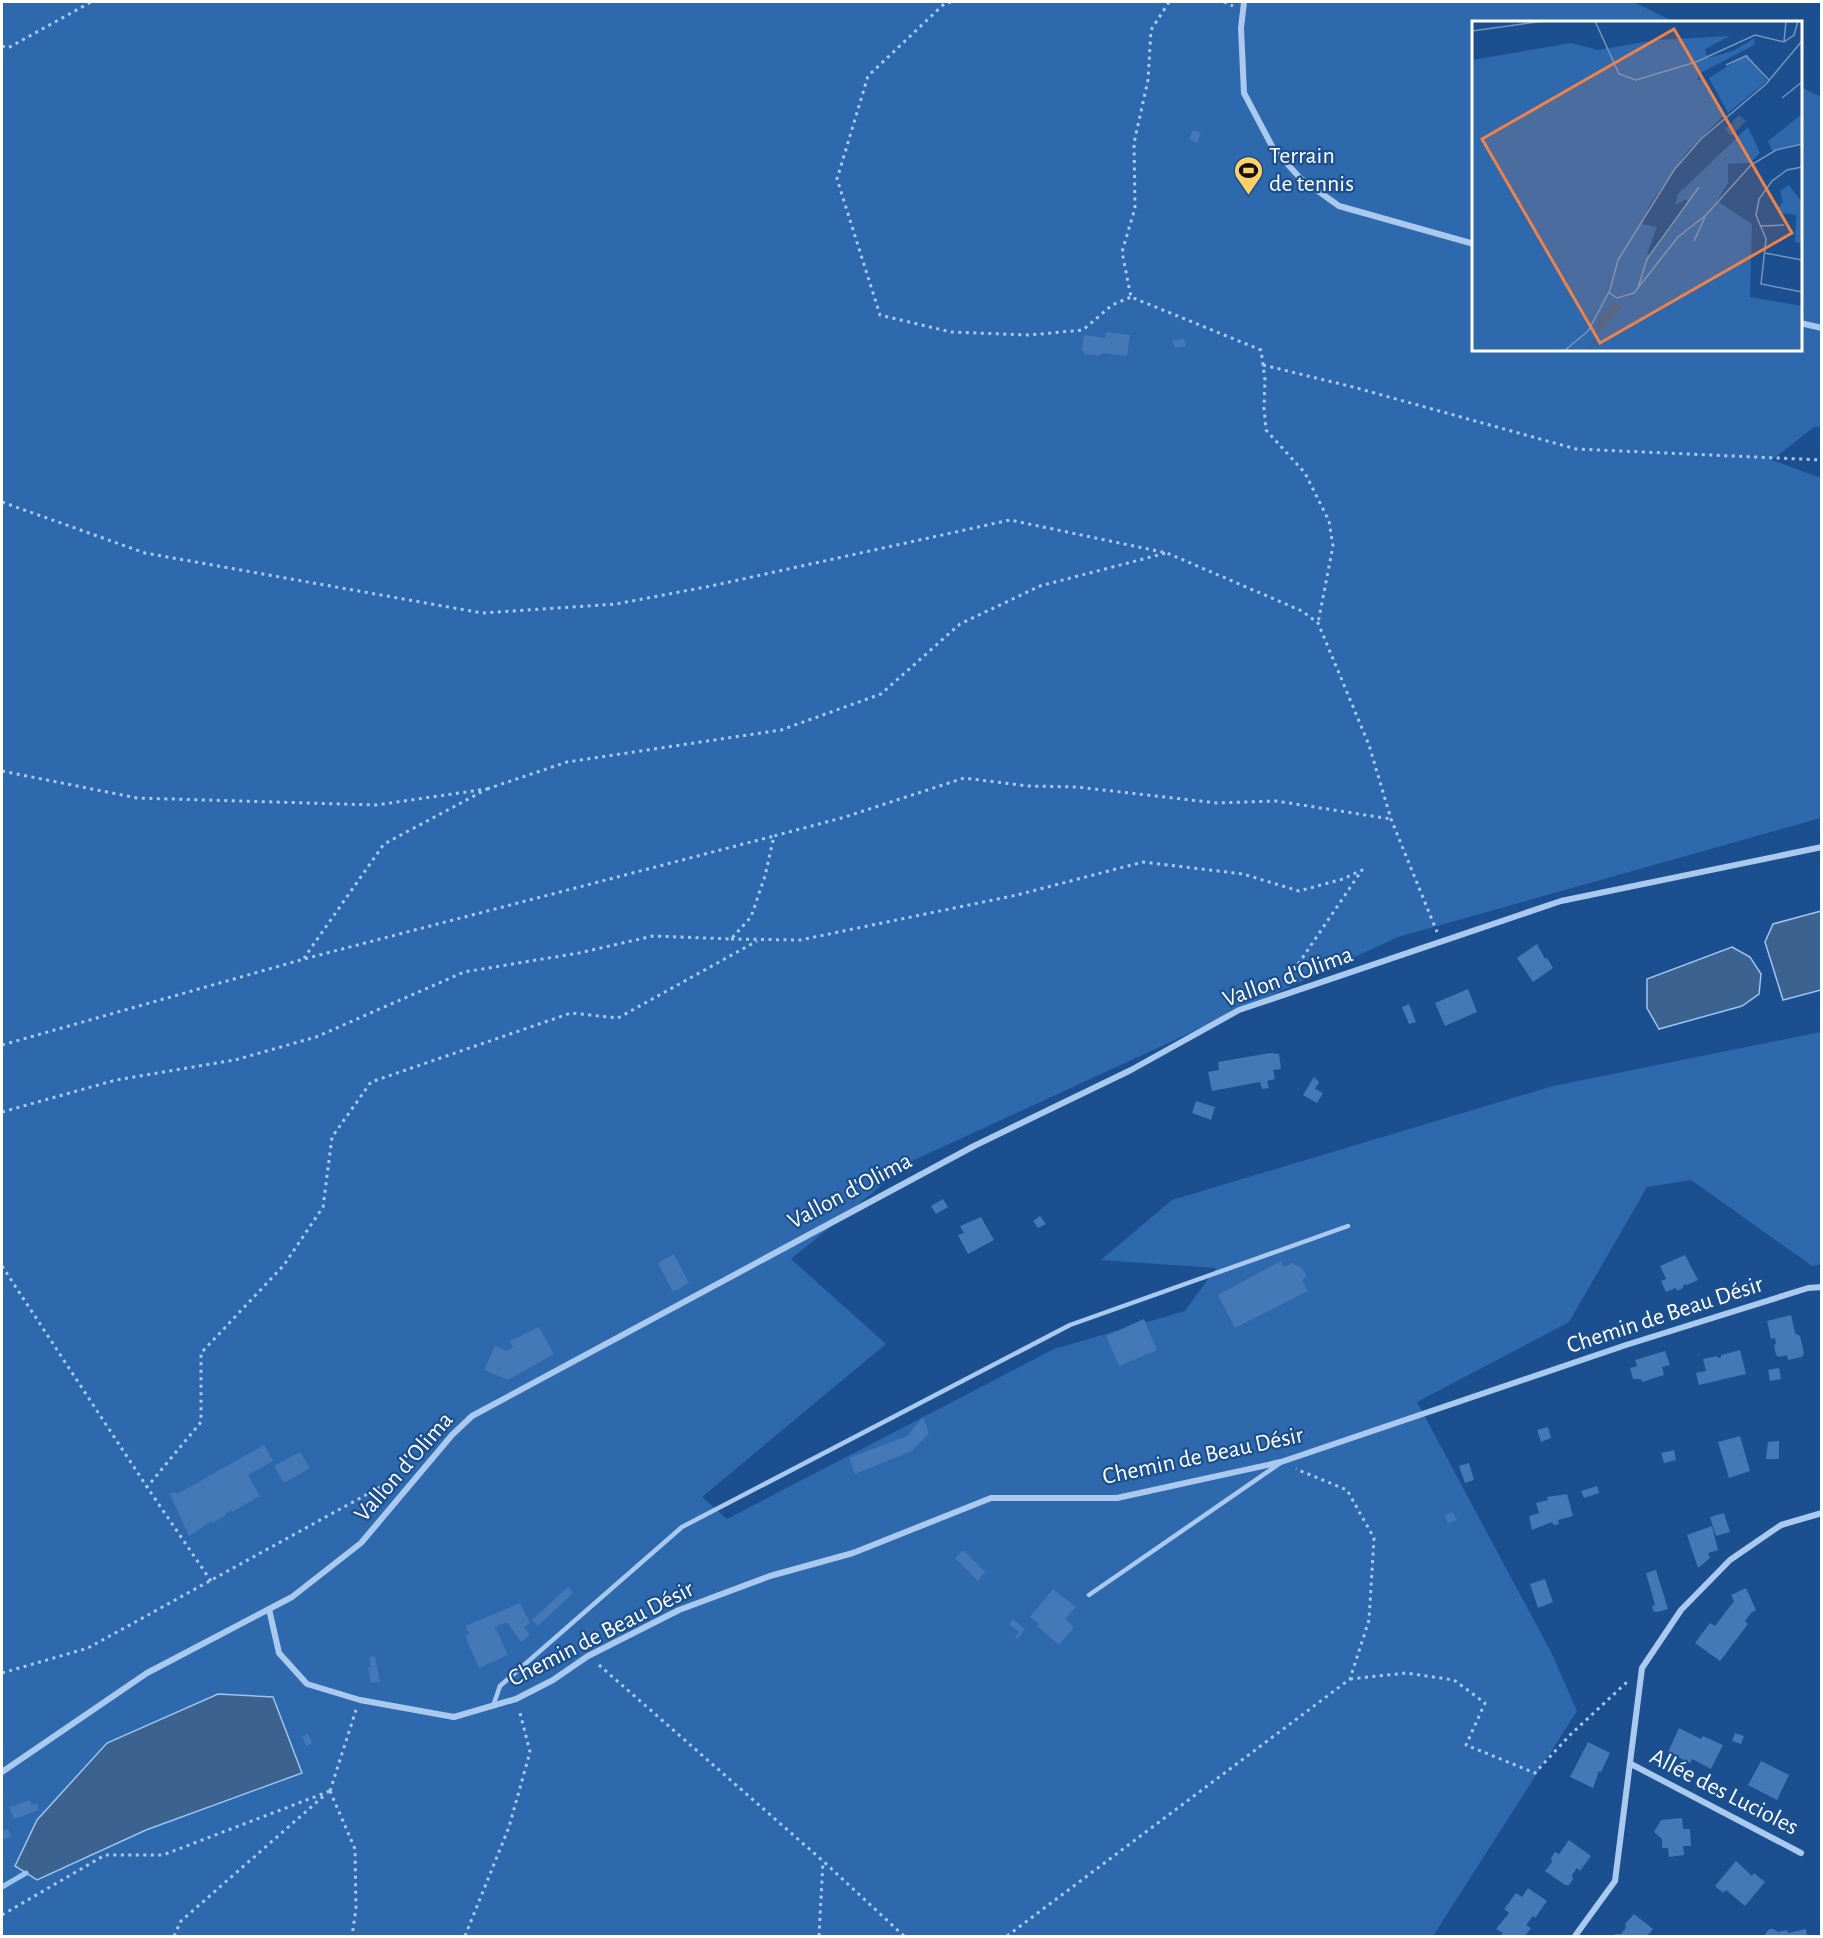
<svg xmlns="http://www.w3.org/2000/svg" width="1823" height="1938" viewBox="0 0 1823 1938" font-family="'Alegreya Sans',sans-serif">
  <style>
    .green { fill: #2e69ad }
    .water { fill: #3c6290; stroke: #9cc4f0; stroke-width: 1.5 }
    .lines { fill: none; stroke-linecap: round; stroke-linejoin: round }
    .stream { stroke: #9cc4f0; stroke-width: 5 }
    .building { fill: #4478b7 }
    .path { stroke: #a9c9ee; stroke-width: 3; stroke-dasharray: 3 4.5; stroke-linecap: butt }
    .service { stroke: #a9c9ee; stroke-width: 4.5 }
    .minor { stroke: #a9c9ee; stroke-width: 6 }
    .labels { text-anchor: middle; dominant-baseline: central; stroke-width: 4.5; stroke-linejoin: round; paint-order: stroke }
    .poi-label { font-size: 24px; fill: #fff; stroke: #1b4f8f; text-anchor: start }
    .street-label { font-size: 24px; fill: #fff; stroke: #1b4f8f }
    .inset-river { fill: none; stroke: #3c6290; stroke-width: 3 }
    .inset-road { fill: none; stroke: #7695bc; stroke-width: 1.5 }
    .view { fill: #ee8249; fill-opacity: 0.15; stroke: #ee8249; stroke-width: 3 }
    .inset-edge { fill: none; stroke: #fff; stroke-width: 3 }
  </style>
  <rect width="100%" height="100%" fill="#1b4f8f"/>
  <polygon class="green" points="2,2 1633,2 1675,22 1474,22 1474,350 1800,350 1801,87 1821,97 1821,427 1814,427 1772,460 1821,478 1821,818 1398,937 910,1162 791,1259 886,1344 702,1497 727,1519 1054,1349 1185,1311 1216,1268 1101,1260 1172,1200 1553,1086 1821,1032 1821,1264 1812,1266 1691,1180 1647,1187 1569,1322 1417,1402 1552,1654 1577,1711 1433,1936 2,1936"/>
  <g class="water">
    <polygon points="1821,911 1821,990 1783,1000 1765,942 1773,924"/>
    <polygon points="1732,947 1750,957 1761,974 1759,994 1742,1006 1659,1029 1647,1008 1647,979"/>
    <polygon points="218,1694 273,1697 302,1773 146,1830 37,1880 15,1866 37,1820 107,1743"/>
  </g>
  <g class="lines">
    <polyline class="stream" points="2,1887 26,1873"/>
  </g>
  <g class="building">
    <polygon points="1193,130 1201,133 1197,143 1189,139"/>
    <polygon points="1106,332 1130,335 1127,356 1103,353 1099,356 1085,354 1082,350 1084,335 1105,338"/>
    <polygon points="1184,338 1186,346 1175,348 1172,341"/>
    <polygon points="1537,944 1545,959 1547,958 1553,968 1533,982 1517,958"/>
    <polygon points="1468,989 1477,1012 1445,1026 1435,1003"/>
    <polygon points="1409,1004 1416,1022 1409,1024 1402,1007"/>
    <polygon points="1270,1053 1279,1054 1281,1069 1273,1070 1275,1079 1267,1081 1269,1088 1262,1089 1260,1082 1212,1091 1208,1072 1219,1070 1218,1062"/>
    <polygon points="1314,1077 1319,1082 1315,1089 1323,1093 1317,1103 1303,1095"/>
    <polygon points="1196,1101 1215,1107 1211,1120 1192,1113"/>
    <polygon points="943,1199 948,1207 936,1214 931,1206"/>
    <polygon points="1040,1216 1046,1224 1038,1228 1033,1221"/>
    <polygon points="981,1217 994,1240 968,1254 958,1235 964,1233 960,1226"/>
    <polygon points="674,1254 689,1283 673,1292 658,1263"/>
    <polygon points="1685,1255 1698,1280 1687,1285 1684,1284 1683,1288 1677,1291 1676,1288 1666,1292 1661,1281 1666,1279 1660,1266"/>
    <polygon points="1281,1261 1284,1267 1292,1263 1302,1268 1307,1276 1302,1280 1308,1291 1235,1328 1218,1295"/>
    <polygon points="1791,1315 1795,1333 1800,1336 1804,1353 1802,1357 1788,1360 1787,1355 1779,1357 1776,1355 1774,1345 1776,1344 1775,1338 1771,1339 1767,1321"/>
    <polygon points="1144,1319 1157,1350 1119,1366 1106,1336"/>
    <polygon points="539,1327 554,1354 508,1380 484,1370 495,1346 507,1351 513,1347 510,1341"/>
    <polygon points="1740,1350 1746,1374 1699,1385 1696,1373 1706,1371 1703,1359 1717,1356 1718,1358 1721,1357 1721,1355"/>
    <polygon points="1665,1351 1670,1365 1662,1367 1664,1375 1642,1382 1641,1379 1633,1379 1630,1368 1637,1366 1635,1360"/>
    <polygon points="1779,1368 1781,1379 1770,1381 1768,1370"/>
    <polygon points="923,1417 929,1433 912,1451 855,1474 849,1458 907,1436"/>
    <polygon points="1548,1427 1551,1438 1541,1442 1537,1430"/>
    <polygon points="1740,1436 1750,1471 1729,1478 1718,1442"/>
    <polygon points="1779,1441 1779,1459 1766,1459 1768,1442"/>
    <polygon points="264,1445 273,1461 248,1475 260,1496 232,1512 231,1510 225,1514 226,1515 213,1523 212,1521 189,1536 170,1494 175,1492 177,1494"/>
    <polygon points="1674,1450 1676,1460 1664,1463 1661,1453"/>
    <polygon points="300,1452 310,1468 284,1483 274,1466"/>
    <polygon points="1469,1463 1474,1480 1465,1483 1459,1466"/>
    <polygon points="1597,1486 1599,1493 1584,1498 1581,1491"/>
    <polygon points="1567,1494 1573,1516 1558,1520 1559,1524 1554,1525 1552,1522 1532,1530 1529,1516 1539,1513 1536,1503 1548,1500 1547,1497"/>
    <polygon points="1453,1512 1457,1520 1448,1523 1445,1515"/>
    <polygon points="1724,1513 1730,1532 1716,1536 1710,1517"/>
    <polygon points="1712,1526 1718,1550 1708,1553 1710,1558 1698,1568 1687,1535"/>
    <polygon points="963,1550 985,1572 978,1581 955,1558"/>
    <polygon points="1656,1570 1668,1609 1657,1612 1653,1611 1652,1606 1655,1605 1646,1573"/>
    <polygon points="1545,1579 1553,1602 1538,1608 1530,1584"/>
    <polygon points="568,1587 573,1593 538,1626 532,1620"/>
    <polygon points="1746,1588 1756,1610 1751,1613 1745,1621 1748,1624 1720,1661 1695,1643 1710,1623 1715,1626 1734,1601 1731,1595"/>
    <polygon points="1053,1589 1076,1607 1065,1619 1074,1627 1059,1645 1037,1626 1039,1624 1030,1617"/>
    <polygon points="520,1603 530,1623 524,1627 530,1635 521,1642 507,1622 495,1627 508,1655 479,1668 465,1636 469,1634 465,1626"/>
    <polygon points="1013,1619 1025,1629 1018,1639 1015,1637 1019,1632 1009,1624"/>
    <polygon points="375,1656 380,1682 371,1683 368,1667 371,1667 369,1657"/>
    <polygon points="1679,1728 1701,1739 1703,1736 1723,1745 1711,1769 1692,1759 1690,1763 1668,1752"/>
    <polygon points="1735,1733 1744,1736 1741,1744 1732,1741"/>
    <polygon points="308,1734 312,1743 306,1746 302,1736"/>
    <polygon points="1588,1742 1610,1753 1601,1772 1599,1771 1593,1788 1570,1777"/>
    <polygon points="1761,1761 1789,1775 1777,1800 1748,1785"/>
    <polygon points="30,1800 32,1805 37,1803 39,1810 14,1819 9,1807"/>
    <polygon points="1682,1818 1683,1829 1690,1829 1691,1846 1683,1846 1684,1855 1669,1857 1668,1848 1662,1848 1662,1839 1654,1832 1661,1820"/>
    <polygon points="8,1829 11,1837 3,1839 2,1831"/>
    <polygon points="1569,1840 1591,1856 1580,1871 1577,1868 1572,1875 1573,1879 1569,1885 1565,1885 1545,1871 1552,1862 1551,1858 1555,1852 1559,1854"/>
    <polygon points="1736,1861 1752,1876 1754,1873 1765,1882 1745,1906 1726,1890 1723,1893 1715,1886"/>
    <polygon points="1528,1888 1547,1901 1535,1918 1533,1916 1526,1925 1531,1928 1525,1936 1500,1936 1503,1933 1496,1929 1509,1913 1504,1909 1516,1893 1522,1897"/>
    <polygon points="1634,1914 1653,1929 1647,1936 1613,1936 1615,1934 1621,1934 1626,1928 1625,1924"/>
    <polygon points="1769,1929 1773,1929 1778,1932 1787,1930 1788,1933 1806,1929 1807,1936 1764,1936"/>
  </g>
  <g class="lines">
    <g class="path">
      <polyline points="951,2 944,4 868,76 837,179 880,315 951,332 1029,335 1083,330 1112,305 1131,297"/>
      <polyline points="1169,2 1151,30 1148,80 1134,143 1135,208 1122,252 1131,297 1261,350 1265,380 1264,408 1266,430 1305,473 1329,521 1333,546 1318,623"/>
      <polyline points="1224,2 1233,6"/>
      <polyline points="2,46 8,48 91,2"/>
      <polyline points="1263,365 1353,387 1576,449 1822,460"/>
      <polyline points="2,502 145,553 482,613 616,604 711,586 1010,520 1167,553 1302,611 1318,623 1369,745 1391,819 1437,932"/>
      <polyline points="2,771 137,798 376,805 487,789 384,844 304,958"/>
      <polyline points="487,789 567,762 781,730 881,694 960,624 1040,586 1166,553"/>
      <polyline points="731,939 800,940 1017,895 1143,862 1243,874 1299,891 1343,879 1362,870 1286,982"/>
      <polyline points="2,1045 304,959 774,836"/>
      <polyline points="2,1112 116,1080 235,1060 316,1037 464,972 579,953 653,936 731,939 751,917 765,876 774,836 845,817 964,778 1028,786 1077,787 1217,803 1276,801 1391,819"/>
      <polyline points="2,1266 147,1487"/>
      <polyline points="211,1581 147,1487 201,1422 201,1353 284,1265 323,1207 332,1137 371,1082 571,1013 618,1018 757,941"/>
      <polyline points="599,1665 823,1861 904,1936"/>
      <polyline points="2,1673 88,1648 402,1475"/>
      <polyline points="1350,1679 1406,1673 1454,1680 1485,1703 1466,1745 1535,1773 1570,1735 1627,1682"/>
      <polyline points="330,1791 355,1849 356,1909 352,1936"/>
      <polyline points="330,1791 356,1710"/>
      <polyline points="2,1915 105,1855 163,1855 330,1791"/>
      <polyline points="174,1936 181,1921 326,1794"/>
      <polyline points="465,1936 509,1827 530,1752 519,1709"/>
      <polyline points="819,1936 823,1861"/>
      <polyline points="1007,1936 1350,1679 1369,1620 1374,1538 1347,1490 1296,1469"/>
    </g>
    <g class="service">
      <polyline points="1089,1595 1279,1464"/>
      <polyline points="493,1706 500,1686 682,1527 1070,1325 1348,1226"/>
    </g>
    <g class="minor">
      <polyline points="1244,2 1241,28 1244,93 1273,148 1300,178 1339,206 1474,244"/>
      <polyline points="1800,323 1822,328"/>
      <polyline points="269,1609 279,1653 307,1684 360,1700 454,1717 516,1699 553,1680 588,1656 679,1610 770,1576 853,1553 991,1498 1117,1498 1281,1462 1626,1345 1808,1288 1822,1287"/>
      <polyline points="1631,1764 1801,1853"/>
      <polyline points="2,1772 147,1673 292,1597 361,1543 452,1435 472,1416 974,1146 1131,1070 1239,1010 1561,901 1822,847"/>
      <polyline points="1575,1936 1615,1881 1642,1668 1681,1610 1730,1560 1781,1525 1822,1513"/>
    </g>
  </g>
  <defs>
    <symbol id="stadium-pin" viewBox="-11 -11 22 30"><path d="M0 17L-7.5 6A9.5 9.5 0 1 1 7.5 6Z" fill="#ffd166" stroke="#1b4f8f"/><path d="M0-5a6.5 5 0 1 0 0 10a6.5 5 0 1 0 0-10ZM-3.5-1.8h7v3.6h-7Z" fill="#111"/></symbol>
  </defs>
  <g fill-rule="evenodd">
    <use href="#stadium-pin" x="1232" y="154" width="33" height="45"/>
  </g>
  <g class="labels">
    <g class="poi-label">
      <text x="1269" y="156">Terrain<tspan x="1269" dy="28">de tennis</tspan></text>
    </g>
    <g class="street-label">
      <text transform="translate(1288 977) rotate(-20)">Vallon d'Olima</text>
      <text transform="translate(850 1191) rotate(-28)">Vallon d'Olima</text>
      <text transform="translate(1665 1315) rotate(-18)">Chemin de Beau Désir</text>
      <text transform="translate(1203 1456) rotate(-12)">Chemin de Beau Désir</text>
      <text transform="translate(404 1467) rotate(-49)">Vallon d'Olima</text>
      <text transform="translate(601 1634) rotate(-27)">Chemin de Beau Désir</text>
      <text transform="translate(1724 1792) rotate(27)">Allée des Lucioles</text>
    </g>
  </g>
  <g transform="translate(1472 21)">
    <rect width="330" height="330" fill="#1b4f8f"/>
    <path d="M 258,15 L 233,28 L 236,37 L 261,30 L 283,17 L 282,24 L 227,53 L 225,59 L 233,58 L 253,93 L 214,132 L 177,185 L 170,203 L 185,206 L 175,233 L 179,234 L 215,184 L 215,178 L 203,184 L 206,173 L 276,106 L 288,132 L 278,142 L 256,143 L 256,162 L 245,180 L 280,203 L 278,276 L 330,285 L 330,330 L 0,330 L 0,39 L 99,22 L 126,29 L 183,19 ZM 275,33 L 295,60 L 256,92 L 237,57 ZM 330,93 L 330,122 L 300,130 L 296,120 ZM 317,164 L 330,181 L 330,222 L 323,221 L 324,194 L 309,192 L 306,187 L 311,181 L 308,170 Z" fill="#2e69ad"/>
    <path d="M 267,94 L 274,100 L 259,115 L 253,108 ZM 142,280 L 150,287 L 125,314 L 127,295 Z" fill="#3c6290"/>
    <path class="inset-river" d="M 115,330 L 127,314"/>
    <path class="inset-road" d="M 123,0 L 147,53 L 164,59 L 224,41 L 283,14 L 312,21 L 322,14 L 326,0M 0,10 L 72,0M 312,21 L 314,0M 254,44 L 274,35 L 297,59M 310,77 L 330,61M 330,146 L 315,149 L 300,160 L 287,178 L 284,194 L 294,218 L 289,263 L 330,271M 289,205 L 312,204M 222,220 L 233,196M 293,232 L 330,239M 166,267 L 175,238 L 227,166M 136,271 L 145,277 L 162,272 L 206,216 L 234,194 L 279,144 L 304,129 L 330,123M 92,330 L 116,310 L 138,269 L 146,239 L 202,149 L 229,118 L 294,63 L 330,20"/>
    <path class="view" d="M 202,8 L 320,212 L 128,322 L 10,118 Z"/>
    <rect width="330" height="330" class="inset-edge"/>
  </g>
  <rect width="1823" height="1938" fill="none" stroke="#ffffff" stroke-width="6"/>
</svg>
